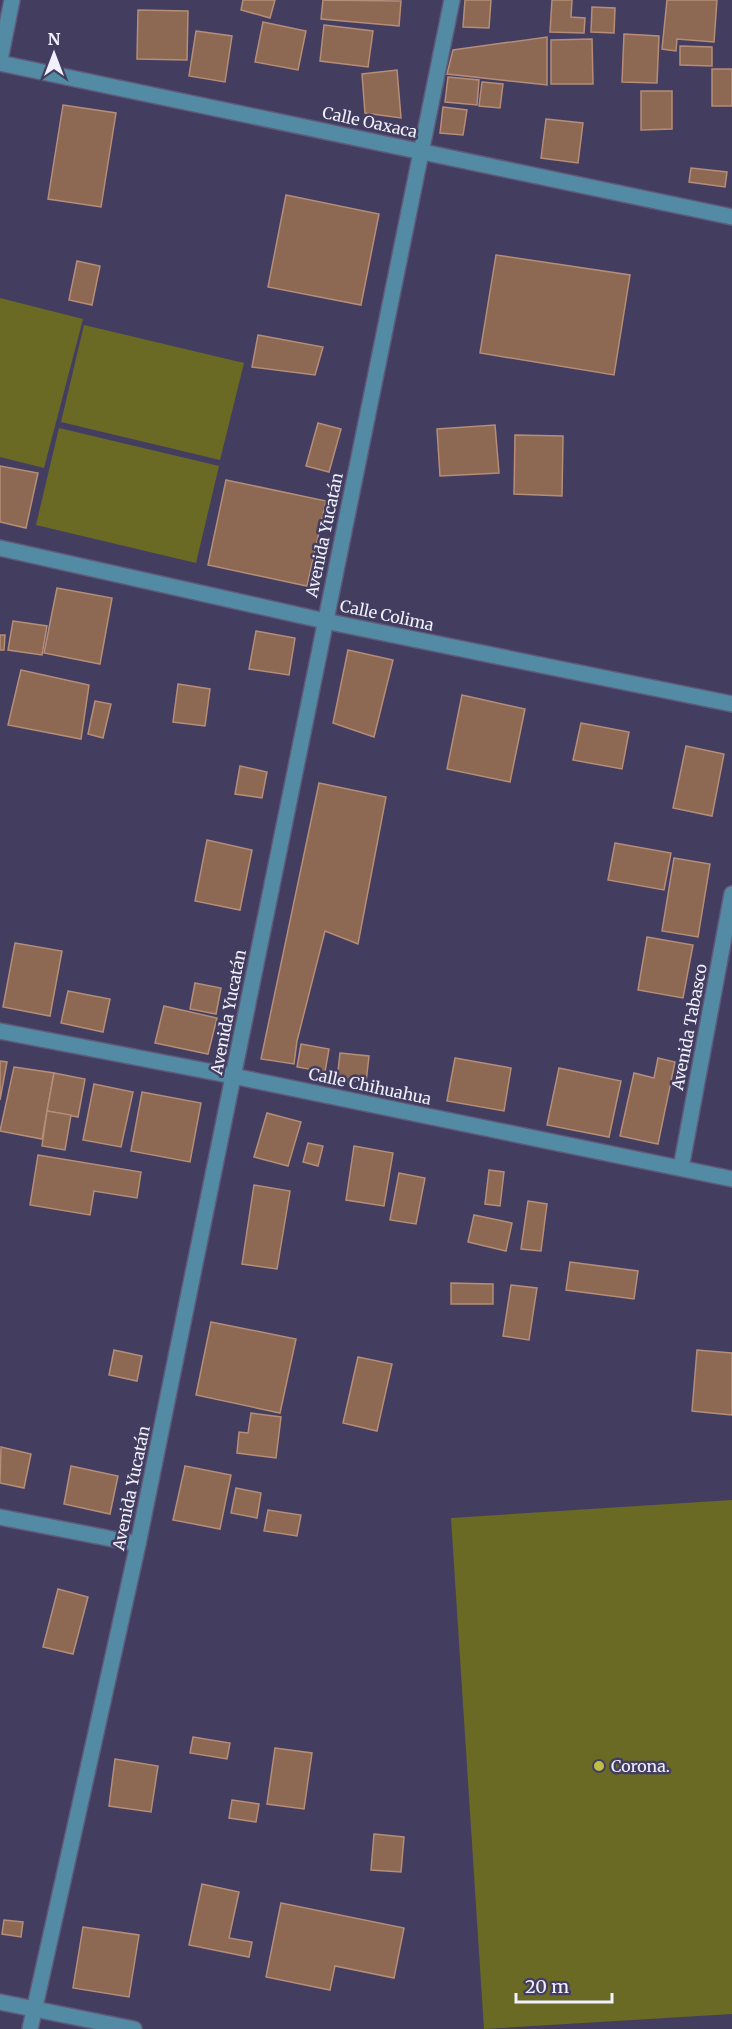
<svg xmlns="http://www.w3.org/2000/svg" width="732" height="2029" viewBox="0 0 732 2029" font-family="Merriweather,serif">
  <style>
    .green { fill: #6a6a25 }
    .building { fill: #8d6853; stroke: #b58d78; stroke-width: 1.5 }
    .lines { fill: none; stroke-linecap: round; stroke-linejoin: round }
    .minor-casing { stroke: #5f5a79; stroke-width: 18 }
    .minor { stroke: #538ba5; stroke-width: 15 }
    .poi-dot { fill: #bebf42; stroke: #433e60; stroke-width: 2 }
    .labels { text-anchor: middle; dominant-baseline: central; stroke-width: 5; stroke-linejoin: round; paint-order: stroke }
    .street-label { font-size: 16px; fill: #f1f0fd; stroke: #433e60 }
    .poi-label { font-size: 16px; fill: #f1f0fd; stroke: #433e60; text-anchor: start }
  </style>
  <rect width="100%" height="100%" fill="#433e60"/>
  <g class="green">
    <polygon points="0,298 83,319 44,468 0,457"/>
    <polygon points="84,325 244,363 220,460 61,422"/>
    <polygon points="59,428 219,466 196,563 36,525"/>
    <polygon points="732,1500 732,2014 484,2029 451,1518"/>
  </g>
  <g class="building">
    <polygon points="243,0 275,0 270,18 241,10"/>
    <polygon points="323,0 401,1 399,26 321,19"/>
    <polygon points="465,0 491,0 489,28 463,27"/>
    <polygon points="552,0 572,0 571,17 585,18 584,33 550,32"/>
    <polygon points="667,0 717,0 714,42 677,39 676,51 662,49"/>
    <polygon points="592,7 615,8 614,33 591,32"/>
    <polygon points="138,10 188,11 187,60 137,59"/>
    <polygon points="263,22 306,31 298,70 255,62"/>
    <polygon points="324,25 373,31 368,67 320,61"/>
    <polygon points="196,31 232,36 225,82 189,76"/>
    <polygon points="624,34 659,36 657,83 622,82"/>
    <polygon points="547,37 547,85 447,74 453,50"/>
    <polygon points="592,39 593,84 551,84 551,40"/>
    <polygon points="680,46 712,47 712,66 680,65"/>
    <rect x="712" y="69" width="20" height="37"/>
    <polygon points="397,70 401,118 365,113 362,74"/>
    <polygon points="448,77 479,80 477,105 445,102"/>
    <polygon points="482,82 503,84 500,108 479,106"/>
    <polygon points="641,91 672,91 672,129 641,130"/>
    <polygon points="63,105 116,113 101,207 48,199"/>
    <polygon points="443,107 467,110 463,135 440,133"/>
    <polygon points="546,119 583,123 578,163 541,158"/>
    <polygon points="691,168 727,172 725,187 689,182"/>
    <polygon points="286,195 379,214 361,305 268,287"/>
    <polygon points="496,255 630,275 614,375 480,353"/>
    <polygon points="77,261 100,266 92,305 69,300"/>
    <polygon points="258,335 323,347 315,375 252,367"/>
    <polygon points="318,423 341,429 329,472 306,466"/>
    <polygon points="495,425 499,473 440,476 437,429"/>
    <polygon points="515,435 563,436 562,496 514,494"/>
    <polygon points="0,466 38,473 26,528 0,522"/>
    <polygon points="226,480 326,501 307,586 208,565"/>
    <polygon points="57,588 112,598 100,664 44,653"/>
    <polygon points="13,621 47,626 42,655 8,650"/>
    <polygon points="256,631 295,638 289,675 249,669"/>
    <polygon points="0,635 5,635 4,650 0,650"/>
    <polygon points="348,650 393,660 374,737 333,723"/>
    <polygon points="21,670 89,685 81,739 8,725"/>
    <polygon points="178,684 210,689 205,726 173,722"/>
    <polygon points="462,695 525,709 510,782 447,769"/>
    <polygon points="95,701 111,704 103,738 88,734"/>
    <polygon points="581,723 629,732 622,769 573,760"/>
    <polygon points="686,746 724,754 712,816 673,808"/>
    <polygon points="240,766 267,772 262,798 235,794"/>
    <polygon points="319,783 386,797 358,944 325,931 297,1041 294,1064 261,1059"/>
    <polygon points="207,840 252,850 240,910 195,901"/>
    <polygon points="615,843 671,853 664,890 608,880"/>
    <polygon points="674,858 710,864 698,937 662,931"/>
    <polygon points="647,937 693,945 683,998 638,990"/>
    <polygon points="15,943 62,951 50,1016 3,1007"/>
    <polygon points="195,983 221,988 216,1014 190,1009"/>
    <polygon points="68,991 110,999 103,1032 61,1023"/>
    <polygon points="164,1006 217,1018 208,1054 155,1043"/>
    <polygon points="301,1044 329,1049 325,1072 297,1067"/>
    <polygon points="340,1053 369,1056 366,1082 337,1080"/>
    <polygon points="455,1058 511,1068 504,1111 447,1101"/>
    <polygon points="658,1058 675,1062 658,1144 620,1136 634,1073 654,1078"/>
    <polygon points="0,1061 7,1062 0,1100"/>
    <polygon points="14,1067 54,1073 42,1139 0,1131"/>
    <polygon points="559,1068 621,1081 609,1137 547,1125"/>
    <polygon points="54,1073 85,1079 78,1117 47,1111"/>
    <polygon points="94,1084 133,1092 121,1147 83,1140"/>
    <polygon points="142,1092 201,1103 190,1162 131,1151"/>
    <polygon points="47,1111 71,1115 65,1150 42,1146"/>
    <polygon points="267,1113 301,1122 288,1166 254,1157"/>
    <polygon points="308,1143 323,1146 318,1166 303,1162"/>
    <polygon points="354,1146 393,1153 384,1206 346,1200"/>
    <polygon points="38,1155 141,1172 137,1198 94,1191 90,1215 30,1205"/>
    <polygon points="489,1170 504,1172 500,1206 485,1204"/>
    <polygon points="399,1173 425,1178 416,1224 390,1220"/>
    <polygon points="254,1185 290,1191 277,1269 242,1264"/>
    <polygon points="528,1201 547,1204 541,1251 521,1249"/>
    <polygon points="474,1215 512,1223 506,1251 468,1242"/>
    <polygon points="570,1262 638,1271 634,1299 566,1290"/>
    <polygon points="451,1283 493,1284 493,1304 451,1304"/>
    <polygon points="511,1285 537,1288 529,1340 503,1336"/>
    <polygon points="211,1322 296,1339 280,1413 196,1395"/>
    <polygon points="114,1350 142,1356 137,1381 109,1375"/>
    <polygon points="697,1350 732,1353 732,1415 692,1411"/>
    <polygon points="358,1357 392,1364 377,1431 343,1423"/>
    <polygon points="251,1413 281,1417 276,1458 237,1453 239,1432 248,1433"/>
    <polygon points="1,1447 31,1454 24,1488 0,1483"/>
    <polygon points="71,1466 118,1476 110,1514 64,1504"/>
    <polygon points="185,1466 231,1475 220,1529 173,1520"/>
    <polygon points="236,1488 261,1493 257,1518 231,1513"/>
    <polygon points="268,1510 301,1515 297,1536 264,1531"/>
    <polygon points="58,1589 88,1597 73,1654 43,1647"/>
    <polygon points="193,1737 230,1743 227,1759 190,1753"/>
    <polygon points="275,1748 312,1753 304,1809 267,1804"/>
    <polygon points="115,1759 158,1766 151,1812 109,1806"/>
    <polygon points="232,1800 259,1804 256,1822 229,1818"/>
    <polygon points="374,1834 404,1837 401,1872 371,1870"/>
    <polygon points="202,1884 239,1892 229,1938 252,1942 249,1957 189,1945"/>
    <polygon points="281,1903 404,1928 394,1978 335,1966 330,1990 266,1977"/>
    <polygon points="4,1920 23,1922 21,1937 2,1934"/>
    <polygon points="83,1927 139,1935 129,1997 73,1988"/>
  </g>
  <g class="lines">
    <defs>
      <g id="minor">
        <polyline points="0,60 12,0"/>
        <polyline points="0,63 732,217"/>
        <polyline points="0,548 325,621 732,704"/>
        <polyline points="0,1031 233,1076 732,1179"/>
        <polyline points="681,1168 732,894"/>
        <polyline points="0,1517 138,1544"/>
        <polyline points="0,2002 134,2029"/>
        <polyline points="30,2029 138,1544 452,0"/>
      </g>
    </defs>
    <use href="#minor" class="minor-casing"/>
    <use href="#minor" class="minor"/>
  </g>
  <circle class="poi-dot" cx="599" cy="1766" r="6"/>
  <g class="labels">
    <g class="street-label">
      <text transform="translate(370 122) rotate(12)">Calle Oaxaca</text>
      <text transform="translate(324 535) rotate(-78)">Avenida Yucatán</text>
      <text transform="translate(387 615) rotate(12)">Calle Colima</text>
      <text transform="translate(228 1012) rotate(-79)">Avenida Yucatán</text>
      <text transform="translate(689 1027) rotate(-79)">Avenida Tabasco</text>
      <text transform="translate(370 1086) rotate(12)">Calle Chihuahua</text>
      <text transform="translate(131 1488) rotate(-78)">Avenida Yucatán</text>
    </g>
    <g class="poi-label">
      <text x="611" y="1766">Corona.</text>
    </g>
  </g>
  <g transform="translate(54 54)" stroke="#433e60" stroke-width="4.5" paint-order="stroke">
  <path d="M0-4.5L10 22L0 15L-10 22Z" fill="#f1f0fd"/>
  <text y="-9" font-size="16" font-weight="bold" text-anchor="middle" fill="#f1f0fd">N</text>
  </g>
  <path d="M516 1993v9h96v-9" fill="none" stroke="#f1f0fd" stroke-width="3"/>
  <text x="525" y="1993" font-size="18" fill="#f1f0fd" stroke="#433e60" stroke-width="4.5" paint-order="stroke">20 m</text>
</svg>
